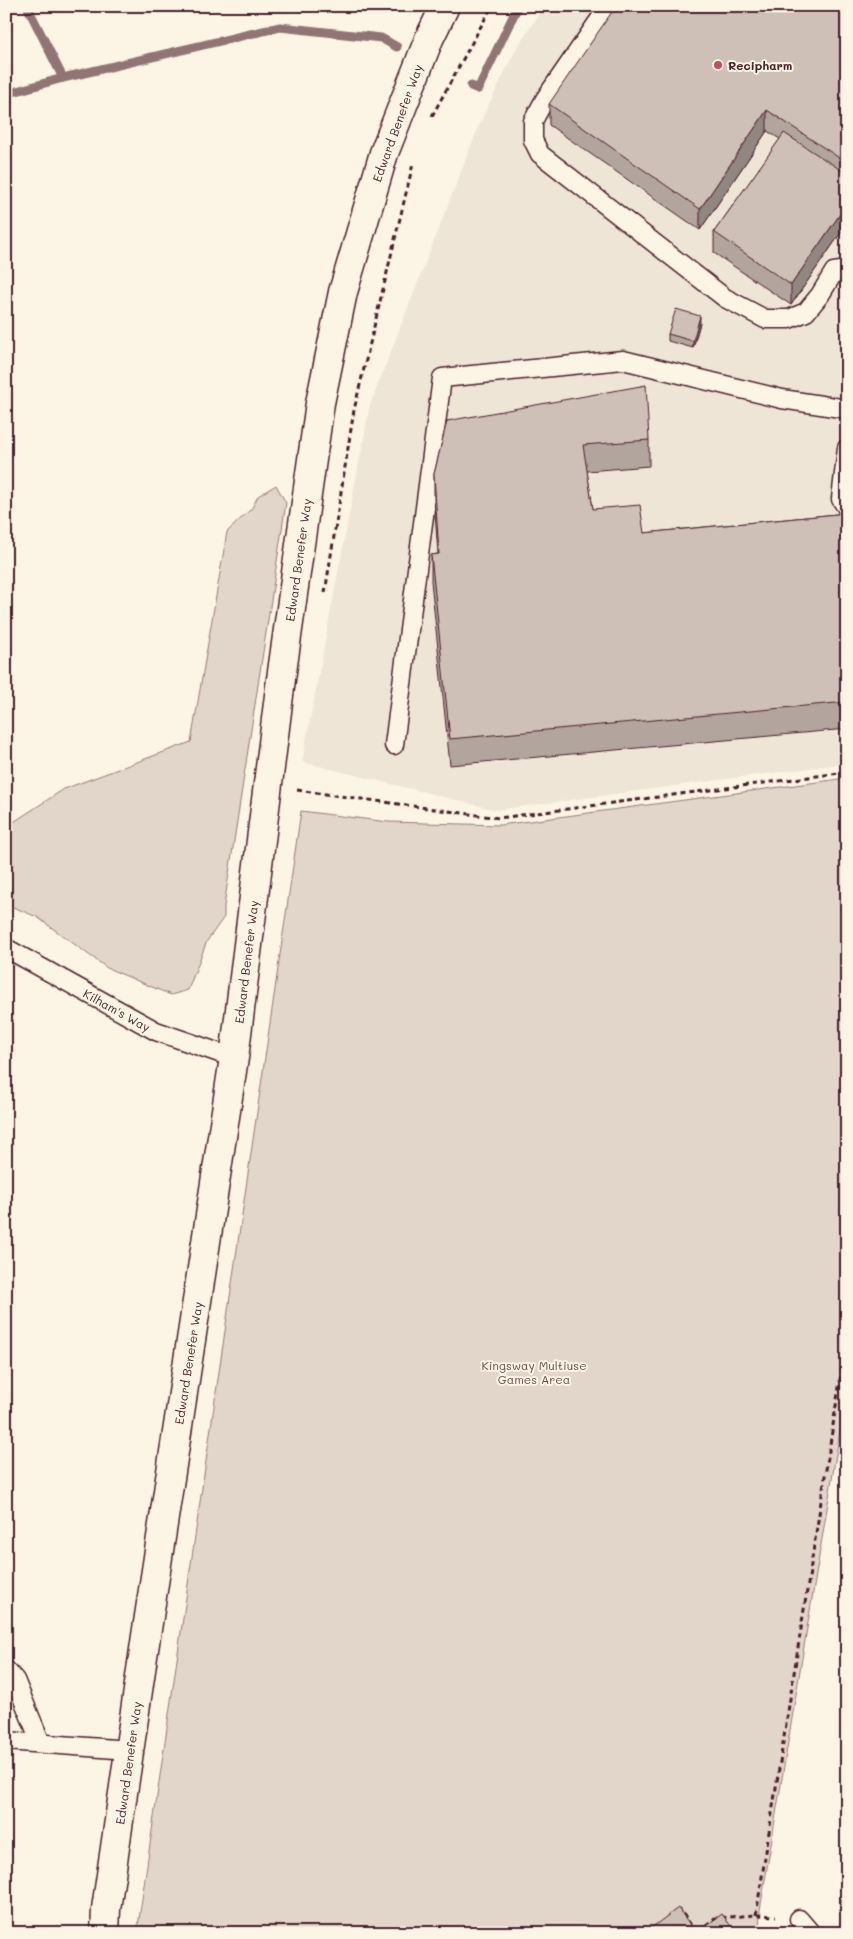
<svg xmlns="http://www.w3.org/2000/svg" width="853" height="1939" viewBox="0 0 853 1939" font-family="Mali,sans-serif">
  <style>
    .built { fill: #eee5d7 }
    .green { fill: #e2d5ca; stroke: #967a7a }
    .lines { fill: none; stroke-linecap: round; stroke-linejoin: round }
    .stream { stroke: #917474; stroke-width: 9 }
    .lane-casing { stroke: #4a1f2b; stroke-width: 21 }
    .primary-casing { stroke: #4a1f2b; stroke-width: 31 }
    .path { stroke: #4a1f2b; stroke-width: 3; stroke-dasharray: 5 4; stroke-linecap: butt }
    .lane { stroke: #fcf5e5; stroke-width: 18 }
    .primary { stroke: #fcf5e5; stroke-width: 28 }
    .wall { fill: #b2a59d; stroke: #4a1f2b }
    .shaded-wall { fill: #918680; stroke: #4a1f2b }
    .building { fill: #cfc0b7; stroke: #4a1f2b }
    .poi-dot { fill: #d1495b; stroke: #fcf5e5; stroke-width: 2 }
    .labels { text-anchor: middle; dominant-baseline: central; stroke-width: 4; stroke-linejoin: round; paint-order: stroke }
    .poi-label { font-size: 12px; font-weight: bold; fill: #4a1f2b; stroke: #fcf5e5; text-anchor: start }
    .street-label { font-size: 12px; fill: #4a1f2b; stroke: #fcf5e5 }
    .park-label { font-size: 12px; fill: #704c53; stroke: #fcf5e5 }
  </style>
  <rect width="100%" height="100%" fill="#fcf5e5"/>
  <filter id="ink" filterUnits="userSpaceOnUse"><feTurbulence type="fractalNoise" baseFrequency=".02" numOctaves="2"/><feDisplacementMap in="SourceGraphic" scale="10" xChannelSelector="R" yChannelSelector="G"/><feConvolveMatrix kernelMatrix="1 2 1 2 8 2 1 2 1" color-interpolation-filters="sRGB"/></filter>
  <g filter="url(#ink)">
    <polygon class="built" points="544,6 847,6 847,763 496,810 302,762 370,405 479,125 516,49"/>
    <g class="green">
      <polygon points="276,485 286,503 224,906 224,917 207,941 188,990 171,995 107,968 37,917 6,904 6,827 64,789 191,742 227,532 252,508 258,496"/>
      <polygon points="847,778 847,1389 760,1910 759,1933 137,1933 301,811 388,822 500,825"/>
    </g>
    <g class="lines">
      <g class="stream">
        <polyline points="27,6 63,78"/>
        <polyline points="471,86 478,89 518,6"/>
        <polyline points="6,94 63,78 280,27 381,38 397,47"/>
      </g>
      <defs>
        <g id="lane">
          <polyline points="609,6 545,99 533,121 533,140 540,154 725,298 765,319 789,319 806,312 820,295 834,272 847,270"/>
          <polyline points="847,448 841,499 847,508"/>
          <polyline points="394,745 442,378 623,360 782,399 847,409"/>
          <polyline points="6,948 156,1031 234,1058"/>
          <polyline points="6,1670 15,1680 41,1743"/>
          <polyline points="6,1741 129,1750"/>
          <polyline points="799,1919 811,1933"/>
        </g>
        <polyline id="primary" points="105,1933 106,1909 146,1636 234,1058 281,679 320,403 343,292 384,153 429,39 445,6"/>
      </defs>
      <use href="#lane" class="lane-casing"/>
      <use href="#primary" class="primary-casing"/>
      <g class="path">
        <polyline points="432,116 492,6"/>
        <polyline points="325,593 354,410 413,164"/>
        <polyline points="297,790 499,818 847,772"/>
        <polyline points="677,1913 681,1910 696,1933 715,1918 756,1915 776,1916"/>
        <polyline points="756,1915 847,1336"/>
      </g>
      <use href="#lane" class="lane"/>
      <use href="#primary" class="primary"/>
    </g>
    <g class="wall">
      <polygon points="847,6 847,224 791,305 714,253 714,232 780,139 767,131 700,230 549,125 549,104"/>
      <polygon points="700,323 693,348 668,341 668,334"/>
      <polygon points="447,421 649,440 649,466 587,471 593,509 644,533 847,513 847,729 450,765 431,581 431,555 438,554 434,500 434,474"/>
    </g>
    <g class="shaded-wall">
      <polygon points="767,110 767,131 700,230 700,209"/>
      <polygon points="847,204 847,224 791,305 791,285"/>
      <polygon points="700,316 700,323 693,348 693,341"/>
    </g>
    <g class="building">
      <polygon points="616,6 847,6 847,163 767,110 700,209 549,104"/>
      <polygon points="784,133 847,174 847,204 791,285 714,232"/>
      <polygon points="676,309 700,316 693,341 668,334"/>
      <polygon points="646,385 649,440 583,445 593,509 640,505 644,533 847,513 847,702 450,739 431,555 439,554 434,474 447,421"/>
      <polygon points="678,1908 696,1933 654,1933 651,1928"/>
      <polygon points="722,1914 736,1933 696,1933"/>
    </g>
  </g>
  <circle class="poi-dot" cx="718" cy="65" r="5"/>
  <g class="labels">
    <g class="poi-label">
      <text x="728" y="65">Recipharm</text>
    </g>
    <g class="street-label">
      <text transform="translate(397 123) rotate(-70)">Edward Benefer Way</text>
      <text transform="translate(298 560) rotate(-82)">Edward Benefer Way</text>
      <text transform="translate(246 962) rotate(-83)">Edward Benefer Way</text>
      <text transform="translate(117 1010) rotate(29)">Kilham's Way</text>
      <text transform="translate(188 1363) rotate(-81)">Edward Benefer Way</text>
      <text transform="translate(128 1763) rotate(-82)">Edward Benefer Way</text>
    </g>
    <g class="park-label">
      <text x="534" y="1365">Kingsway Multiuse<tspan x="534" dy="14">Games Area</tspan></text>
    </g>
  </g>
  <rect width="853" height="1939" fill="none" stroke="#fcf5e5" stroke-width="25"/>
  <rect x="12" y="12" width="828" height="1914" fill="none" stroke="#4a1f2b" stroke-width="2" filter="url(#ink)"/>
</svg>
